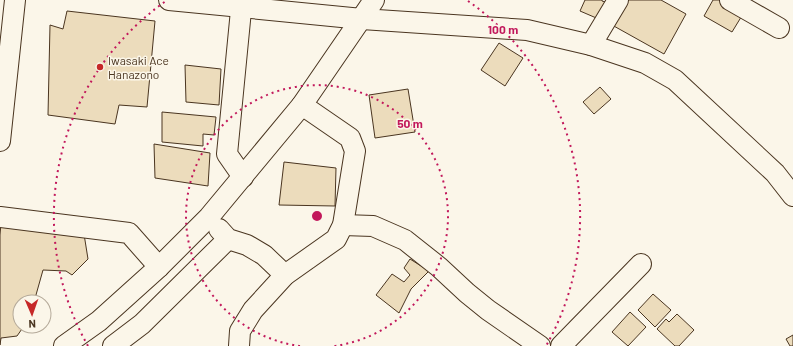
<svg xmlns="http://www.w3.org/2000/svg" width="793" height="346" viewBox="0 0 793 346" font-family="Barlow,sans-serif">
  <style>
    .building { fill: #ecdcbc; stroke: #4a3520 }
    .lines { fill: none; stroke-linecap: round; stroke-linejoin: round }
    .minor-casing { stroke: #4a3520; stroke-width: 22 }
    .minor { stroke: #fbf6e9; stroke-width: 20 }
    .ring { fill: none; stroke: #c2185b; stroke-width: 2; stroke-dasharray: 2 4 }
    .poi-dot { fill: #c62828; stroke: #fbf6e9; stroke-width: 1.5 }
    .labels { text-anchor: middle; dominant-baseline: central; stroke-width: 3; stroke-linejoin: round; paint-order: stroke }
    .poi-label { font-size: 12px; fill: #4a3520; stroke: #fbf6e9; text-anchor: start }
    .centre { fill: #c2185b; stroke: #fbf6e9; stroke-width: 2 }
    .ring-label { font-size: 12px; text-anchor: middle; font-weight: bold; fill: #c2185b; stroke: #fbf6e9; stroke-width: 3; stroke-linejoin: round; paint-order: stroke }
  </style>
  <rect width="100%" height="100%" fill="#fbf6e9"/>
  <g class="building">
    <polygon points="585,0 602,0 602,1 609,3 601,20 580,11"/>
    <polygon points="626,0 661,0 686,14 664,54 612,25"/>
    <polygon points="713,0 731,0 746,9 732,32 704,16"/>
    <polygon points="67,11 155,21 147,107 119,105 115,124 48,115 50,25 63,29"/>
    <polygon points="499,43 523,58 505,86 481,70"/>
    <polygon points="185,65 221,69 219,105 186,102"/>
    <polygon points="600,87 611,99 594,114 583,102"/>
    <polygon points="408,89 415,132 375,138 369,95"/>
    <polygon points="162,112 216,117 214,135 203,134 203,146 162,142"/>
    <polygon points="154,144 210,153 208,186 155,178"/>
    <polygon points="284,162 336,168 335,206 279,205"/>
    <polygon points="1,223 84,234 88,259 72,275 66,271 43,270 34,302 20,302 20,326 24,326 17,336 1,338 0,345 0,235"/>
    <polygon points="410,259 429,271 411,289 399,313 376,295 392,274 404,282 410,275 404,268"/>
    <polygon points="653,294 671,310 655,327 638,310"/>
    <polygon points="630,312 646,327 628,346 612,332"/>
    <polygon points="677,314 694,330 679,346 675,346 657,329 666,319 669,322"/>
    <polygon points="793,335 793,346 790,346 786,339"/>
  </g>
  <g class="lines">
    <defs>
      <g id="minor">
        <polyline points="169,0 362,19 527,30 591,45 645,63 675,80 775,173 793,196"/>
        <polyline points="242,0 227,154 243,177"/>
        <polyline points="730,0 779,28"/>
        <polyline points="591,45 618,0"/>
        <polyline points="0,141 15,0"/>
        <polyline points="0,217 129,233 159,267"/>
        <polyline points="343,225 373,226 405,240 439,267 467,293 488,310 540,346"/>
        <polyline points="219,229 228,239 247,245 264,255 285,275"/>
        <polyline points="64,346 99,321 159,267 209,217 302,105 374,0"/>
        <polyline points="113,346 142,324 228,239"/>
        <polyline points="239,346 240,331 253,310 285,275 336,239 343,225 355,151 350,138 302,105"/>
        <polyline points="561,346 641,264"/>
      </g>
    </defs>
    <use href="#minor" class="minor-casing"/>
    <use href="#minor" class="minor"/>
  </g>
  <g class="ring">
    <path d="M300 346A131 131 0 1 1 334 346"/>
    <path d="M88 346A263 263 0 0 1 166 1M468 1A263 263 0 0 1 546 346"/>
  </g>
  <circle class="poi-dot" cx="100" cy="67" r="4"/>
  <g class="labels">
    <g class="poi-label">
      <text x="108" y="60">Iwasaki Ace<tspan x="108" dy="14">Hanazono</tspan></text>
    </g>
  </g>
  <circle cx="317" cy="216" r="6" class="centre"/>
  <g class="ring-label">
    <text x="503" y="34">100 m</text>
    <text x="410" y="128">50 m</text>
  </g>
  <g transform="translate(32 314) rotate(178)"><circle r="19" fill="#fbf6e9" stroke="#b4a999"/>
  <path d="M0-3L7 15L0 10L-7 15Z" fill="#c62828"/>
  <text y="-6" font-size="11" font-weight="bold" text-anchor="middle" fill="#4a3520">N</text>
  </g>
</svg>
